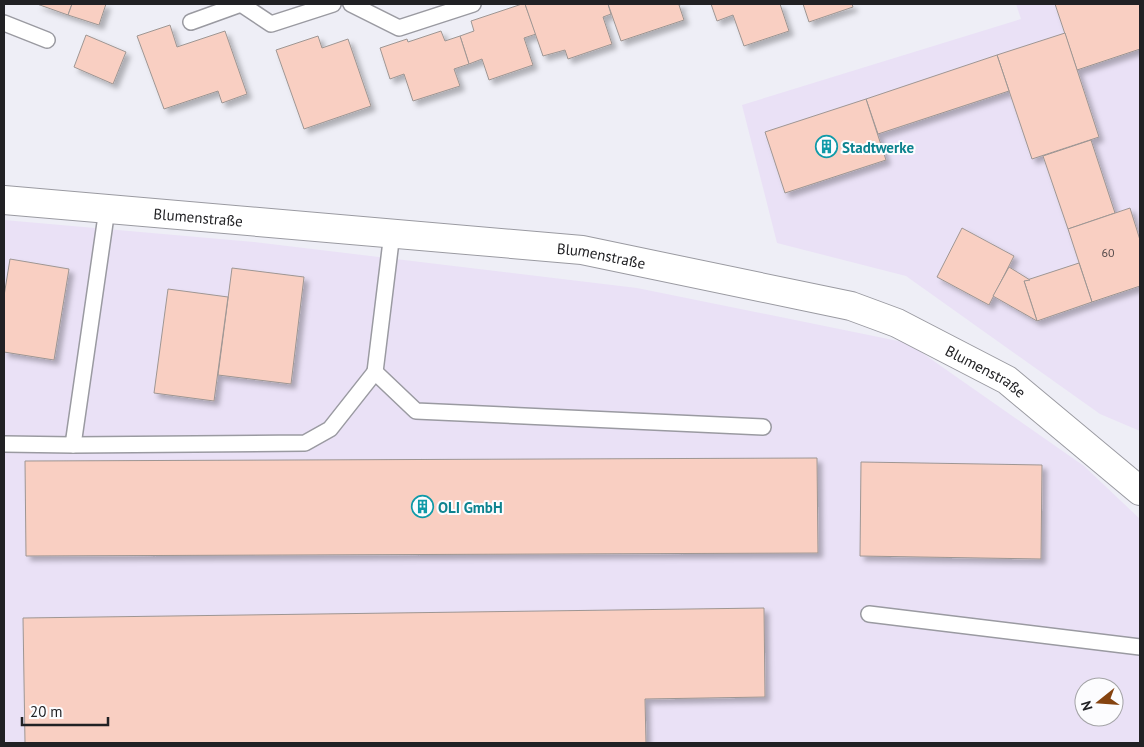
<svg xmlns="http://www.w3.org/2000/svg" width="1144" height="747" viewBox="0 0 1144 747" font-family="'PT Sans',sans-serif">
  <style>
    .industrial { fill: #eae1f6; fill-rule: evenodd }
    .building { fill: #f9cfc2; stroke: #9e9693; filter: url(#shadow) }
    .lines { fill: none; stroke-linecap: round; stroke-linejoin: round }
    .service-casing { stroke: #9a9aa1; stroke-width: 18 }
    .minor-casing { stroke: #9a9aa1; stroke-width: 30 }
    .service { stroke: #fff; stroke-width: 15 }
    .minor { stroke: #fff; stroke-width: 28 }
    .labels { text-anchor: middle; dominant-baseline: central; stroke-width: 4; stroke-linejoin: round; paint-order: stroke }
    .number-label { font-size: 12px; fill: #574c4c }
    .culture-label { font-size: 15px; font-weight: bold; fill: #0d838f; stroke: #fcfcfe; text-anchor: start }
    .street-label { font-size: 15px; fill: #212124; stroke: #fcfcfe }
  </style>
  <defs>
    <filter id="shadow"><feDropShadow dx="4.5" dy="4.5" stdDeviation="2.5" flood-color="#0004"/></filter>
  </defs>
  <rect width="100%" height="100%" fill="#eeeef6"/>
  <g class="industrial">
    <polygon points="1016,4 1140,4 1140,431 1100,414 906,276 777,243 742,105 1021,19"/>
    <path d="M 4,220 L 254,242 L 637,288 L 908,343 L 1084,466 L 1140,519 L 1140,743 L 4,743 ZM 1084,687 L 1114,687 L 1114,717 L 1084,717 Z"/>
  </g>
  <g class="building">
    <polygon points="37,4 72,4 68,15"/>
    <polygon points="72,4 106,4 99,25 68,15"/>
    <polygon points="522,4 525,4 536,34 524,38 533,65 489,80 482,59 469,64 460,36 474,31 471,21"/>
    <polygon points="525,4 608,4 611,14 603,17 612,44 568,59 565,50 543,56"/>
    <polygon points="608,4 684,4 679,5 684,20 621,41"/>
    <polygon points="711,4 780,4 789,31 744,46 733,15 717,21"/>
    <polygon points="803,4 852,4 853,7 809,22"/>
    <polygon points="1055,4 1140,4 1140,49 1077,70"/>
    <polygon points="170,25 177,47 225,31 247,94 222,103 218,91 164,109 137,36"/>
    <polygon points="441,31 445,41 460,36 469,64 454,69 460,86 413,101 404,74 390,79 380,48 407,39 408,42"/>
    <polygon points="1065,33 1099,137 1032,159 997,55"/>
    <polygon points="86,35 126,52 113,84 74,67"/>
    <polygon points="318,36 322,48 348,39 371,106 304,129 276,50"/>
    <polygon points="997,55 1009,91 878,134 866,99"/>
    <polygon points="866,99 886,160 785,193 765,132"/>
    <polygon points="1091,140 1115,213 1068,229 1043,156"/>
    <polygon points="1130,208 1140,240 1140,286 1092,302 1068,229"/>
    <polygon points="962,228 1014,256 989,305 937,277"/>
    <polygon points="10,259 69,269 54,360 4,352 4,296"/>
    <polygon points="1079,263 1092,302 1037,321 1024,281"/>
    <polygon points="1009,267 1030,280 1024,281 1037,321 993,296"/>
    <polygon points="232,268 304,277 291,384 218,375"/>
    <polygon points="168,289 228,297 214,401 154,393"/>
    <polygon points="817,458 818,553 26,556 25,461"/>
    <polygon points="861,462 1042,465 1041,559 860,556"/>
    <polygon points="764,608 765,697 645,699 646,743 25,743 23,618"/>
  </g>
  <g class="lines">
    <defs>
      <g id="service">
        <polyline points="351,4 399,28 473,4"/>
        <polyline points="191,22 241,4 271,24 333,4"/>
        <polyline points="4,23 47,40"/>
        <polyline points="392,233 375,372 416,411 763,427"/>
        <polyline points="4,444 73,445 107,209"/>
        <polyline points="73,445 305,443 330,429 375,372"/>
        <polyline points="869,614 1140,647"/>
      </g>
      <g id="minor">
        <path id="s1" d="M 4,200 L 582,250 L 851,306 L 897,323 L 1007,380 L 1140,491"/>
      </g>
    </defs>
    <use href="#service" class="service-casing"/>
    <use href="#minor" class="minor-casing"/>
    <use href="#service" class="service"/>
    <use href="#minor" class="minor"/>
  </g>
  <defs>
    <symbol id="building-ring" viewBox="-11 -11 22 22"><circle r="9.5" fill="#fcfcfe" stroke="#0f9aa8" stroke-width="1.5"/><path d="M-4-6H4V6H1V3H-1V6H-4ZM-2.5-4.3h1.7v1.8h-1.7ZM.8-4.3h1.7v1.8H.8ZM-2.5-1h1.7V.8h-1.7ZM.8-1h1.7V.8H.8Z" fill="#0f9aa8"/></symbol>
  </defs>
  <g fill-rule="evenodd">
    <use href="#building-ring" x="814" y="134" width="25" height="25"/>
    <use href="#building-ring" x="410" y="494" width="25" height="25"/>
  </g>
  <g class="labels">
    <g class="number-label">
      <text x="1108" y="252">60</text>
    </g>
    <g class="culture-label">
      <text x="842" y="147">Stadtwerke</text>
      <text x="438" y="507">OLI GmbH</text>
    </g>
    <g class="street-label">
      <text stroke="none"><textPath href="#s1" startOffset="195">Blumenstraße</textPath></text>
      <text stroke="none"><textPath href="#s1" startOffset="600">Blumenstraße</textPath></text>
      <text stroke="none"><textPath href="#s1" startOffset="1005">Blumenstraße</textPath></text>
    </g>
  </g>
  <rect width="1144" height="747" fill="none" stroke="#212124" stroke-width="10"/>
  <g transform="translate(1099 702) rotate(253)"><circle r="24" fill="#fcfcfe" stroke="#a4a4a7"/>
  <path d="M0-4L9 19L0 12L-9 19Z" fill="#854310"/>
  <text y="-8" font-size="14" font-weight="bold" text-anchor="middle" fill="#212124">N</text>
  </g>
  <path d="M22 717v8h86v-8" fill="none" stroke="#212124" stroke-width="2.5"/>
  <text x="30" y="717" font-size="15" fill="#212124" stroke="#fcfcfe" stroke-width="4" paint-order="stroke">20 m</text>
</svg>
